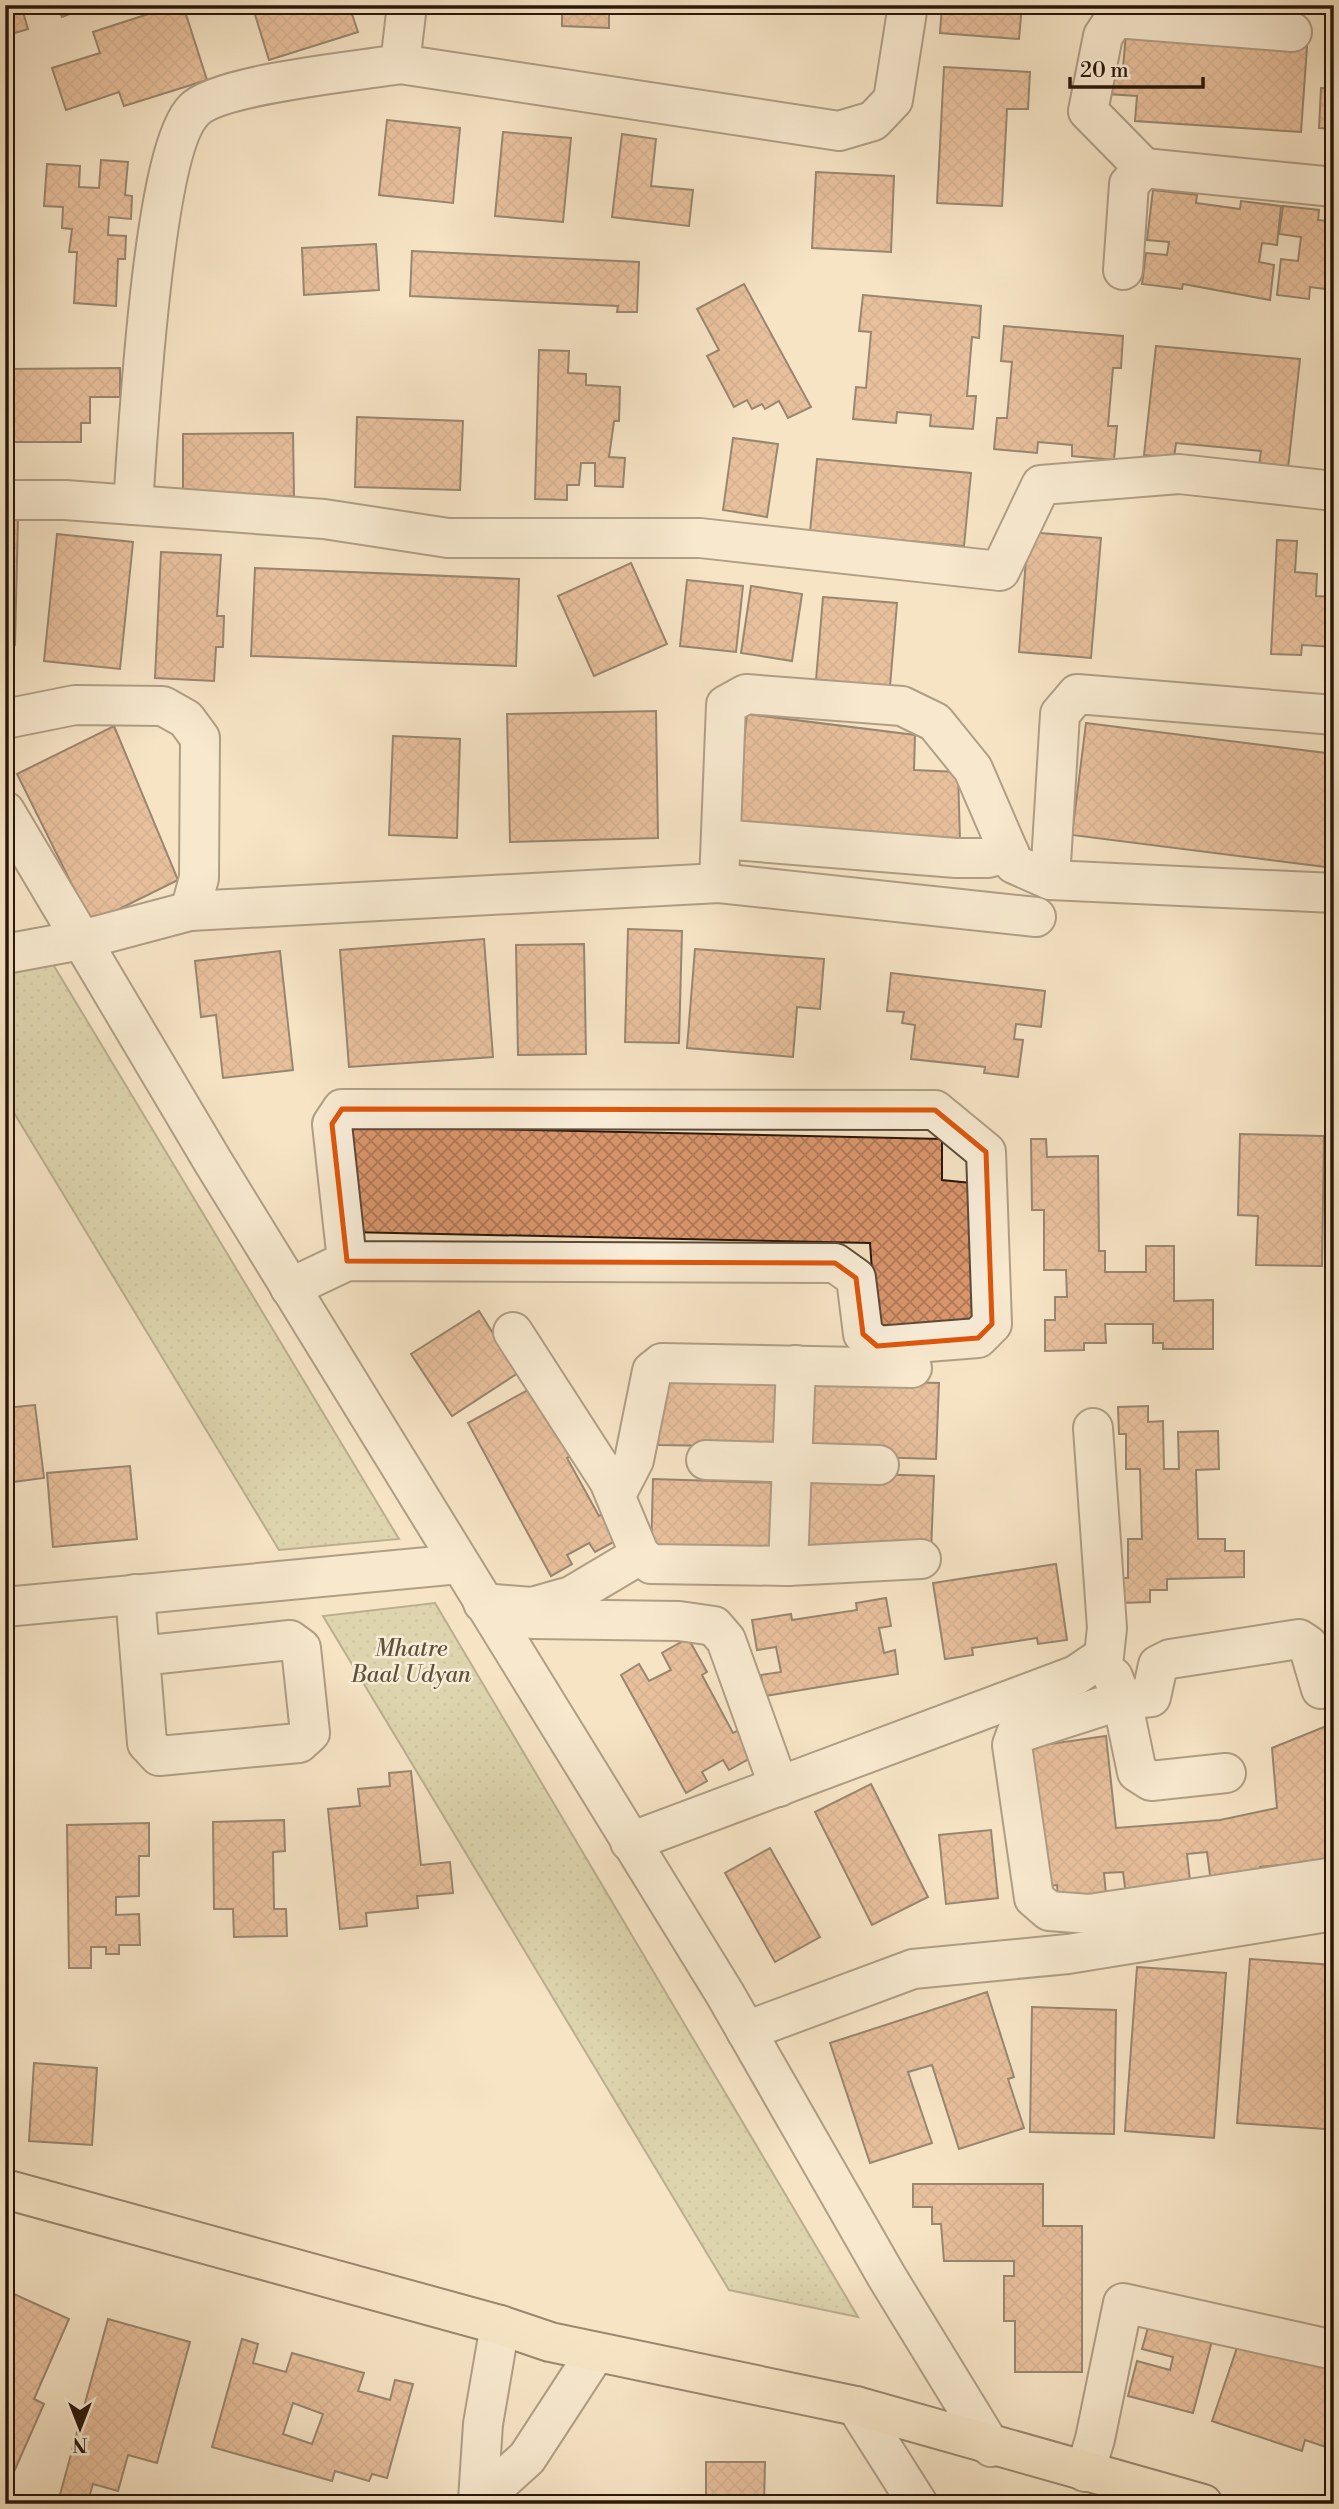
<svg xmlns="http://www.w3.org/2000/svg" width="1339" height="2509" viewBox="0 0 1339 2509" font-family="'Libre Bodoni',serif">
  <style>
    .park { fill: url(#park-dots); stroke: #746d4e; stroke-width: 2 }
    .building { fill: url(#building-cross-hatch); stroke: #291709; stroke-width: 2; fill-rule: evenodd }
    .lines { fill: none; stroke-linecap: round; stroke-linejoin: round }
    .minor-casing { stroke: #5c4a38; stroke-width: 42 }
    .major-casing { stroke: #291709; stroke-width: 42 }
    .minor { stroke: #f9edd9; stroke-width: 38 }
    .major { stroke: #f6e4c5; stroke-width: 38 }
    .marked { fill: none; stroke: #de560c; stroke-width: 5; stroke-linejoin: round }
    .labels { text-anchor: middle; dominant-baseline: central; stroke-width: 5; stroke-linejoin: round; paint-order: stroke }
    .park-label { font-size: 23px; font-style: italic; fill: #5e5339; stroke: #f9edd9 }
  </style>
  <defs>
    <pattern id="park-dots" width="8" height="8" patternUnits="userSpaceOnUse" patternTransform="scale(1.75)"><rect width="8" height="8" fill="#c0c392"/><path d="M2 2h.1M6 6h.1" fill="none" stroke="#a5a77d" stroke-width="1.8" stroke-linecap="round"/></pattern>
    <pattern id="building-cross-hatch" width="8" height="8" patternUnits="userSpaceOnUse" patternTransform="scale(1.75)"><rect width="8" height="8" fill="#da966c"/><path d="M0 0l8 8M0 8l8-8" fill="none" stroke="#b17957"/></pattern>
  </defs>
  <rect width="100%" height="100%" fill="#f6e4c5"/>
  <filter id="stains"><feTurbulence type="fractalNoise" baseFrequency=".00286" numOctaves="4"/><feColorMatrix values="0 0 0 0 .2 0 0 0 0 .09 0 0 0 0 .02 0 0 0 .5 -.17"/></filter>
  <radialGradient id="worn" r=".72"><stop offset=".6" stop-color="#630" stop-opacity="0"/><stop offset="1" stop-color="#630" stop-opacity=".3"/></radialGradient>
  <g class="park">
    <polygon points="51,961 399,1539 279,1550 5,1098 5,966"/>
    <polygon points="435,1603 858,2317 729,2290 323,1616"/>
  </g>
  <g class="building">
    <polygon points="5,5 21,5 28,29 5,36"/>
    <polygon points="57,5 92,5 62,17"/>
    <polygon points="176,5 183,5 207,80 124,106 119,92 66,110 52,68 100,53 93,32"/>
    <polygon points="252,5 360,5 350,8 358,32 269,60"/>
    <polygon points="562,5 609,5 609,28 562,26"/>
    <polygon points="784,5 858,5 858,12"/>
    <polygon points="942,5 1022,5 1019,39 940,33"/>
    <polygon points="1126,34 1307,47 1301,132 1135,121 1137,96 1107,94 1109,66 1123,67"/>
    <polygon points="944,67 1030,72 1028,109 1007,109 1002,206 937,203"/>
    <polygon points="1321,88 1334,89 1334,129 1319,128"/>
    <polygon points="387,120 460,128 453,203 379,195"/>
    <polygon points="503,132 571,138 563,222 495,216"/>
    <polygon points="622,134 656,139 651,186 693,190 689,226 612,217"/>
    <polygon points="101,160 128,162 125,195 132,196 131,219 109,217 108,235 126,236 125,259 118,259 116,306 74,303 77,252 69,252 72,229 62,228 63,207 44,206 47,164 80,166 79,187 99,188"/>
    <polygon points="816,172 894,176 891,252 812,248"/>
    <polygon points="1153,190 1197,195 1196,203 1240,209 1241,201 1281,206 1277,245 1262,243 1259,262 1274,265 1270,300 1183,284 1182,289 1142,284 1146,253 1167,255 1169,242 1147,240"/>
    <polygon points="1283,206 1319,210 1318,220 1334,222 1334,290 1310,287 1309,299 1277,295 1281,259 1298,261 1301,237 1279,234"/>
    <polygon points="376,244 379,290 304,295 302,248"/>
    <polygon points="412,251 639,262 637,312 617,312 618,306 410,296"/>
    <polygon points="744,284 811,407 788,418 779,401 765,409 762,404 752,409 747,400 734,407 707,356 719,350 697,309"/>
    <polygon points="863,295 981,306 979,338 972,337 967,396 976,396 973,429 930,426 931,415 897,412 896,423 853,419 856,387 866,388 871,332 859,331"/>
    <polygon points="1004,326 1123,336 1121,368 1113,368 1108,426 1117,426 1114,460 1072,456 1072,445 1038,442 1037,453 994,449 997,418 1007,418 1012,362 1001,361"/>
    <polygon points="1156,346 1300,359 1288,469 1259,466 1261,451 1176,443 1174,458 1144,455"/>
    <polygon points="539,350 569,351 568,373 586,374 586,385 620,387 619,421 614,421 609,457 625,458 623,487 595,486 595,463 581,463 579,485 567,485 567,500 535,499"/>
    <polygon points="120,368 120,397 90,397 90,423 81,423 81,442 7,442 5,369"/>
    <polygon points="357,417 463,421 460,490 355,487"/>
    <polygon points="293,433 294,496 183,497 183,434"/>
    <polygon points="733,438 778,444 767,517 723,510"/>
    <polygon points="817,459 971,473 964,546 810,532"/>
    <polygon points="5,517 18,518 15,644 5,633"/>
    <polygon points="1028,532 1101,538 1091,658 1019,652"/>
    <polygon points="57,534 133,542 120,669 44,661"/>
    <polygon points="1277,540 1297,541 1295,572 1317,574 1316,596 1334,597 1334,647 1302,645 1301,655 1271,654"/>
    <polygon points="161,552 221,555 217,616 224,616 223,647 216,647 214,681 155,678"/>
    <polygon points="631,563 667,644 594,676 558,596"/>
    <polygon points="255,568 519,579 516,666 251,656"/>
    <polygon points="687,580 743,586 736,652 680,646"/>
    <polygon points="751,586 802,594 792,661 741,653"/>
    <polygon points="823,597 897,603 890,686 816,680"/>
    <polygon points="656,711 658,838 510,842 507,714"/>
    <polygon points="747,714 915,735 914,770 958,772 960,841 735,823"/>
    <polygon points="1086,723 1334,754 1334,868 1072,835"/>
    <polygon points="114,726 178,880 91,923 17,774"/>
    <polygon points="393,736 460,739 457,838 389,835"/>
    <polygon points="628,929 682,931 679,1043 625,1042"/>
    <polygon points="484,939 493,1057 349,1067 340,950"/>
    <polygon points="584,944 586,1054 518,1055 516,945"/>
    <polygon points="695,949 824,959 820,1009 797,1007 793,1057 687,1048"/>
    <polygon points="280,951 293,1070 223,1078 216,1015 201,1017 195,961"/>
    <polygon points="891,973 1045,991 1041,1027 1016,1024 1014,1039 1023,1040 1018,1077 984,1073 985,1067 911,1059 915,1025 902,1023 904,1012 887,1011"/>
    <polygon points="347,1126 942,1139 942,1180 971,1183 972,1328 876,1325 870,1243 348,1232"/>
    <polygon points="1240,1134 1324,1136 1322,1266 1256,1265 1258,1216 1238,1215"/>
    <polygon points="1031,1139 1046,1139 1047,1157 1098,1156 1099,1251 1105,1251 1105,1272 1146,1272 1146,1246 1174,1246 1174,1301 1213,1300 1213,1349 1163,1349 1163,1343 1153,1343 1153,1324 1105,1324 1106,1343 1084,1343 1084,1350 1045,1351 1045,1320 1055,1320 1055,1297 1067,1297 1066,1270 1044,1270 1044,1210 1032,1210"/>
    <polygon points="479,1311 518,1373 452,1416 411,1354"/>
    <polygon points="1332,1312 1334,1312 1334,1387 1328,1386"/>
    <polygon points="660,1371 781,1371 778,1447 658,1445"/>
    <polygon points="809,1379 939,1383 936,1459 806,1455"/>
    <polygon points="535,1386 573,1455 567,1458 599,1516 605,1512 619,1539 595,1552 589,1543 567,1555 572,1564 551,1576 468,1423"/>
    <polygon points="35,1405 44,1478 5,1483 5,1408"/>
    <polygon points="1148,1406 1148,1422 1163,1421 1164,1469 1179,1469 1178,1432 1218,1431 1219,1469 1196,1470 1198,1539 1225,1539 1225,1551 1244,1551 1244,1577 1167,1579 1167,1590 1150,1590 1150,1602 1120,1603 1119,1578 1128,1578 1128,1539 1142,1539 1140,1469 1126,1469 1126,1434 1119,1434 1118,1407"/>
    <polygon points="130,1466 137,1539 53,1547 47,1473"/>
    <polygon points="804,1472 934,1476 931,1552 801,1547"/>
    <polygon points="653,1479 784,1483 781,1559 651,1555"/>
    <polygon points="1056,1564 1067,1640 1038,1644 1037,1638 972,1648 973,1655 945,1659 933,1583"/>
    <polygon points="886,1598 891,1626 879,1628 884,1653 895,1650 898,1674 765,1696 761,1675 781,1672 776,1647 757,1650 752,1620 791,1614 792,1620 857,1610 856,1603"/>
    <polygon points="688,1638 707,1672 702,1675 733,1733 739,1730 754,1756 729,1770 723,1760 702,1772 707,1781 686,1793 621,1675 639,1664 649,1681 671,1670 662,1653"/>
    <polygon points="1334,1723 1334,1782 1330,1782 1334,1803 1334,1870 1313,1862 1260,1867 1263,1885 1212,1890 1207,1852 1187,1854 1191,1890 1127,1902 1123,1872 1104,1873 1107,1904 1059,1908 1057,1885 1038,1887 1022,1748 1106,1736 1116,1828 1220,1820 1277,1808 1272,1748"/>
    <polygon points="411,1771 421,1865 450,1862 453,1893 417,1896 418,1908 366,1913 367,1926 340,1929 328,1809 360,1806 358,1789 390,1786 389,1773"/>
    <polygon points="871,1784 928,1897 872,1925 815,1812"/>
    <polygon points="284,1820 285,1851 273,1852 274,1909 286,1909 287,1936 234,1937 233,1909 214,1909 213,1822"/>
    <polygon points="149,1823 149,1856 139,1856 139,1896 116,1897 116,1915 139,1914 140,1945 119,1945 119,1954 106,1954 106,1947 91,1947 91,1968 69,1968 67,1825"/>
    <polygon points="991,1830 998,1898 946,1904 939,1835"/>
    <polygon points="770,1848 820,1937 775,1962 725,1873"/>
    <polygon points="1250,1959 1334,1965 1325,2129 1237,2123"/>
    <polygon points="1137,1967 1226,1973 1214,2138 1125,2131"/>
    <polygon points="987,1992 1014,2077 1008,2079 1024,2128 959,2149 932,2065 908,2072 932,2143 870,2163 830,2043"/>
    <polygon points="1032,2007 1116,2010 1114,2134 1030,2132"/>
    <polygon points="34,2063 97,2068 92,2145 29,2141"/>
    <polygon points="913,2184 1043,2184 1043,2226 1082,2226 1082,2372 1015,2372 1015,2321 1004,2321 1004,2276 1014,2276 1014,2261 944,2261 941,2224 932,2224 932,2207 913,2207"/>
    <polygon points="5,2290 69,2319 34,2399 44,2404 5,2492"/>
    <polygon points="108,2319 190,2342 157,2463 128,2455 118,2491 93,2484 87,2504 65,2504 58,2502"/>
    <polygon points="1149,2324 1212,2341 1193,2413 1128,2396 1137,2361 1170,2370 1173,2357 1142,2349"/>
    <polygon points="1241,2336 1328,2364 1325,2373 1334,2376 1332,2449 1305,2440 1302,2451 1212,2421"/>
    <path d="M 242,2339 L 258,2344 L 253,2363 L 286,2372 L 292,2353 L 364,2373 L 358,2391 L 390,2400 L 395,2380 L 413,2384 L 387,2478 L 372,2474 L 369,2481 L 335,2471 L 332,2481 L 212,2447 ZM 293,2403 L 323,2414 L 312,2444 L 283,2434 Z"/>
    <polygon points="706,2462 765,2462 764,2504 706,2504"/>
    <polygon points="132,2495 148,2504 127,2504"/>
  </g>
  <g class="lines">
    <defs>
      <g id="minor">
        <polyline points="407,5 400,64 839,131 873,121 893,100 908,5"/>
        <polyline points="1144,168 1088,111 1103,36 1115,18 1292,32"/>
        <polyline points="1123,270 1129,184 1144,168 1334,187"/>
        <polyline points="5,500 65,500 324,519 448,538 700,538 1000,571 1041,485 1179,474 1334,491"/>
        <path d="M 133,505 C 138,436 152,152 194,110 C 219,84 359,71 400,64"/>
        <polyline points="5,719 75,705 163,706 186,719 200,738 199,878 190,911"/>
        <polyline points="5,811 212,1160 725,1994 887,2277 991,2447"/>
        <polyline points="721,839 956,858 988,858 1009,852"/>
        <polyline points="1050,880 1060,714 1077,694 1334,715"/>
        <polyline points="719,883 726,705 746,694 902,706 935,722 973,769 1014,864 1050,880 1334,893"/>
        <polyline points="5,954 81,940 190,911 719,883 1036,917"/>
        <polyline points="290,1288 347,1261 835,1263 856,1278 863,1334 877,1346 978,1338 992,1324 986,1152 935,1110 342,1109 332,1124 347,1261"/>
        <polyline points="706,1460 879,1465"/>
        <polyline points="616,1495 634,1460 652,1371 662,1363 912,1368"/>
        <polyline points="640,1555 651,1564 788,1566 921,1559"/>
        <polyline points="788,1566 796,1365"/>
        <polyline points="135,1594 147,1743 159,1756 299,1743 310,1733 301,1648 290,1640 140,1656"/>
        <polyline points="483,1603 532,1607 571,1596 640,1555 609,1481 513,1332"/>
        <polyline points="5,1607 459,1564"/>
        <polyline points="533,1619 679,1621 714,1626 726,1640 779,1787"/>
        <polyline points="1113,1677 1122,1700 1137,1772 1151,1781 1226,1773"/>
        <polyline points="1321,1689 1308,1645 1299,1639 1170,1659 1158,1665 1151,1697 1122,1700 1016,1734 1012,1745 1034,1898 1049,1911 1089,1914 1334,1877"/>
        <polyline points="630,1842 1076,1675 1104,1656 1107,1628 1093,1428"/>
        <polyline points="746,2031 913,1969 1068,1954 1334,1911"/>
        <polyline points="856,2406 918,2504"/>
        <polyline points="1085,2472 1095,2439 1123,2303 1334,2350"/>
        <polyline points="478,2500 483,2424 500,2325"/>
        <polyline points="476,2504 527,2458 596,2352"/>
      </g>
      <polyline id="major" points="5,2189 500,2325 550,2342 856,2406 1203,2504"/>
    </defs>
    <use href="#minor" class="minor-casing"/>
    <use href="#major" class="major-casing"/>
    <use href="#minor" class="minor"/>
    <use href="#major" class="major"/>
  </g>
  <path d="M0 0H1339V2509H0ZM 342,1109 L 935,1110 L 986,1152 L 992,1324 L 978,1338 L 877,1346 L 863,1334 L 856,1278 L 835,1263 L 347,1261 L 332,1124 Z" fill="#f6e4c5" fill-opacity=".55" fill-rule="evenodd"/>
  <path class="marked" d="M 342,1109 L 935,1110 L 986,1152 L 992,1324 L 978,1338 L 877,1346 L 863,1334 L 856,1278 L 835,1263 L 347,1261 L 332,1124 Z"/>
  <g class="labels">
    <g class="park-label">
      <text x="411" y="1649">Mhatre<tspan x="411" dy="26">Baal Udyan</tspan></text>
    </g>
  </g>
  <rect width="1339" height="2509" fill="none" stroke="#f6e4c5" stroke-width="28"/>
  <rect x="7" y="7" width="1325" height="2495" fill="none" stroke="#291709" stroke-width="3.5"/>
  <rect x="14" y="14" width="1311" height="2481" fill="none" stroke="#291709" stroke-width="2"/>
  <g transform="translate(80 2428) rotate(180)" stroke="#f9edd9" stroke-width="5" paint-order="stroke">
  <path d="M0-5L12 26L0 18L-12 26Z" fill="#291709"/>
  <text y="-10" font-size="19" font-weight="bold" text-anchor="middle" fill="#291709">N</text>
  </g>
  <path d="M1070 77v10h133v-10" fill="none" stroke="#291709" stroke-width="3.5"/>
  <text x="1080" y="77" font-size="21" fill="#291709" stroke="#f9edd9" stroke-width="5" paint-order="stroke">20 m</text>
  <rect width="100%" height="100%" filter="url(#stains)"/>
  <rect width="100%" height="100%" fill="url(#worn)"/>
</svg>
